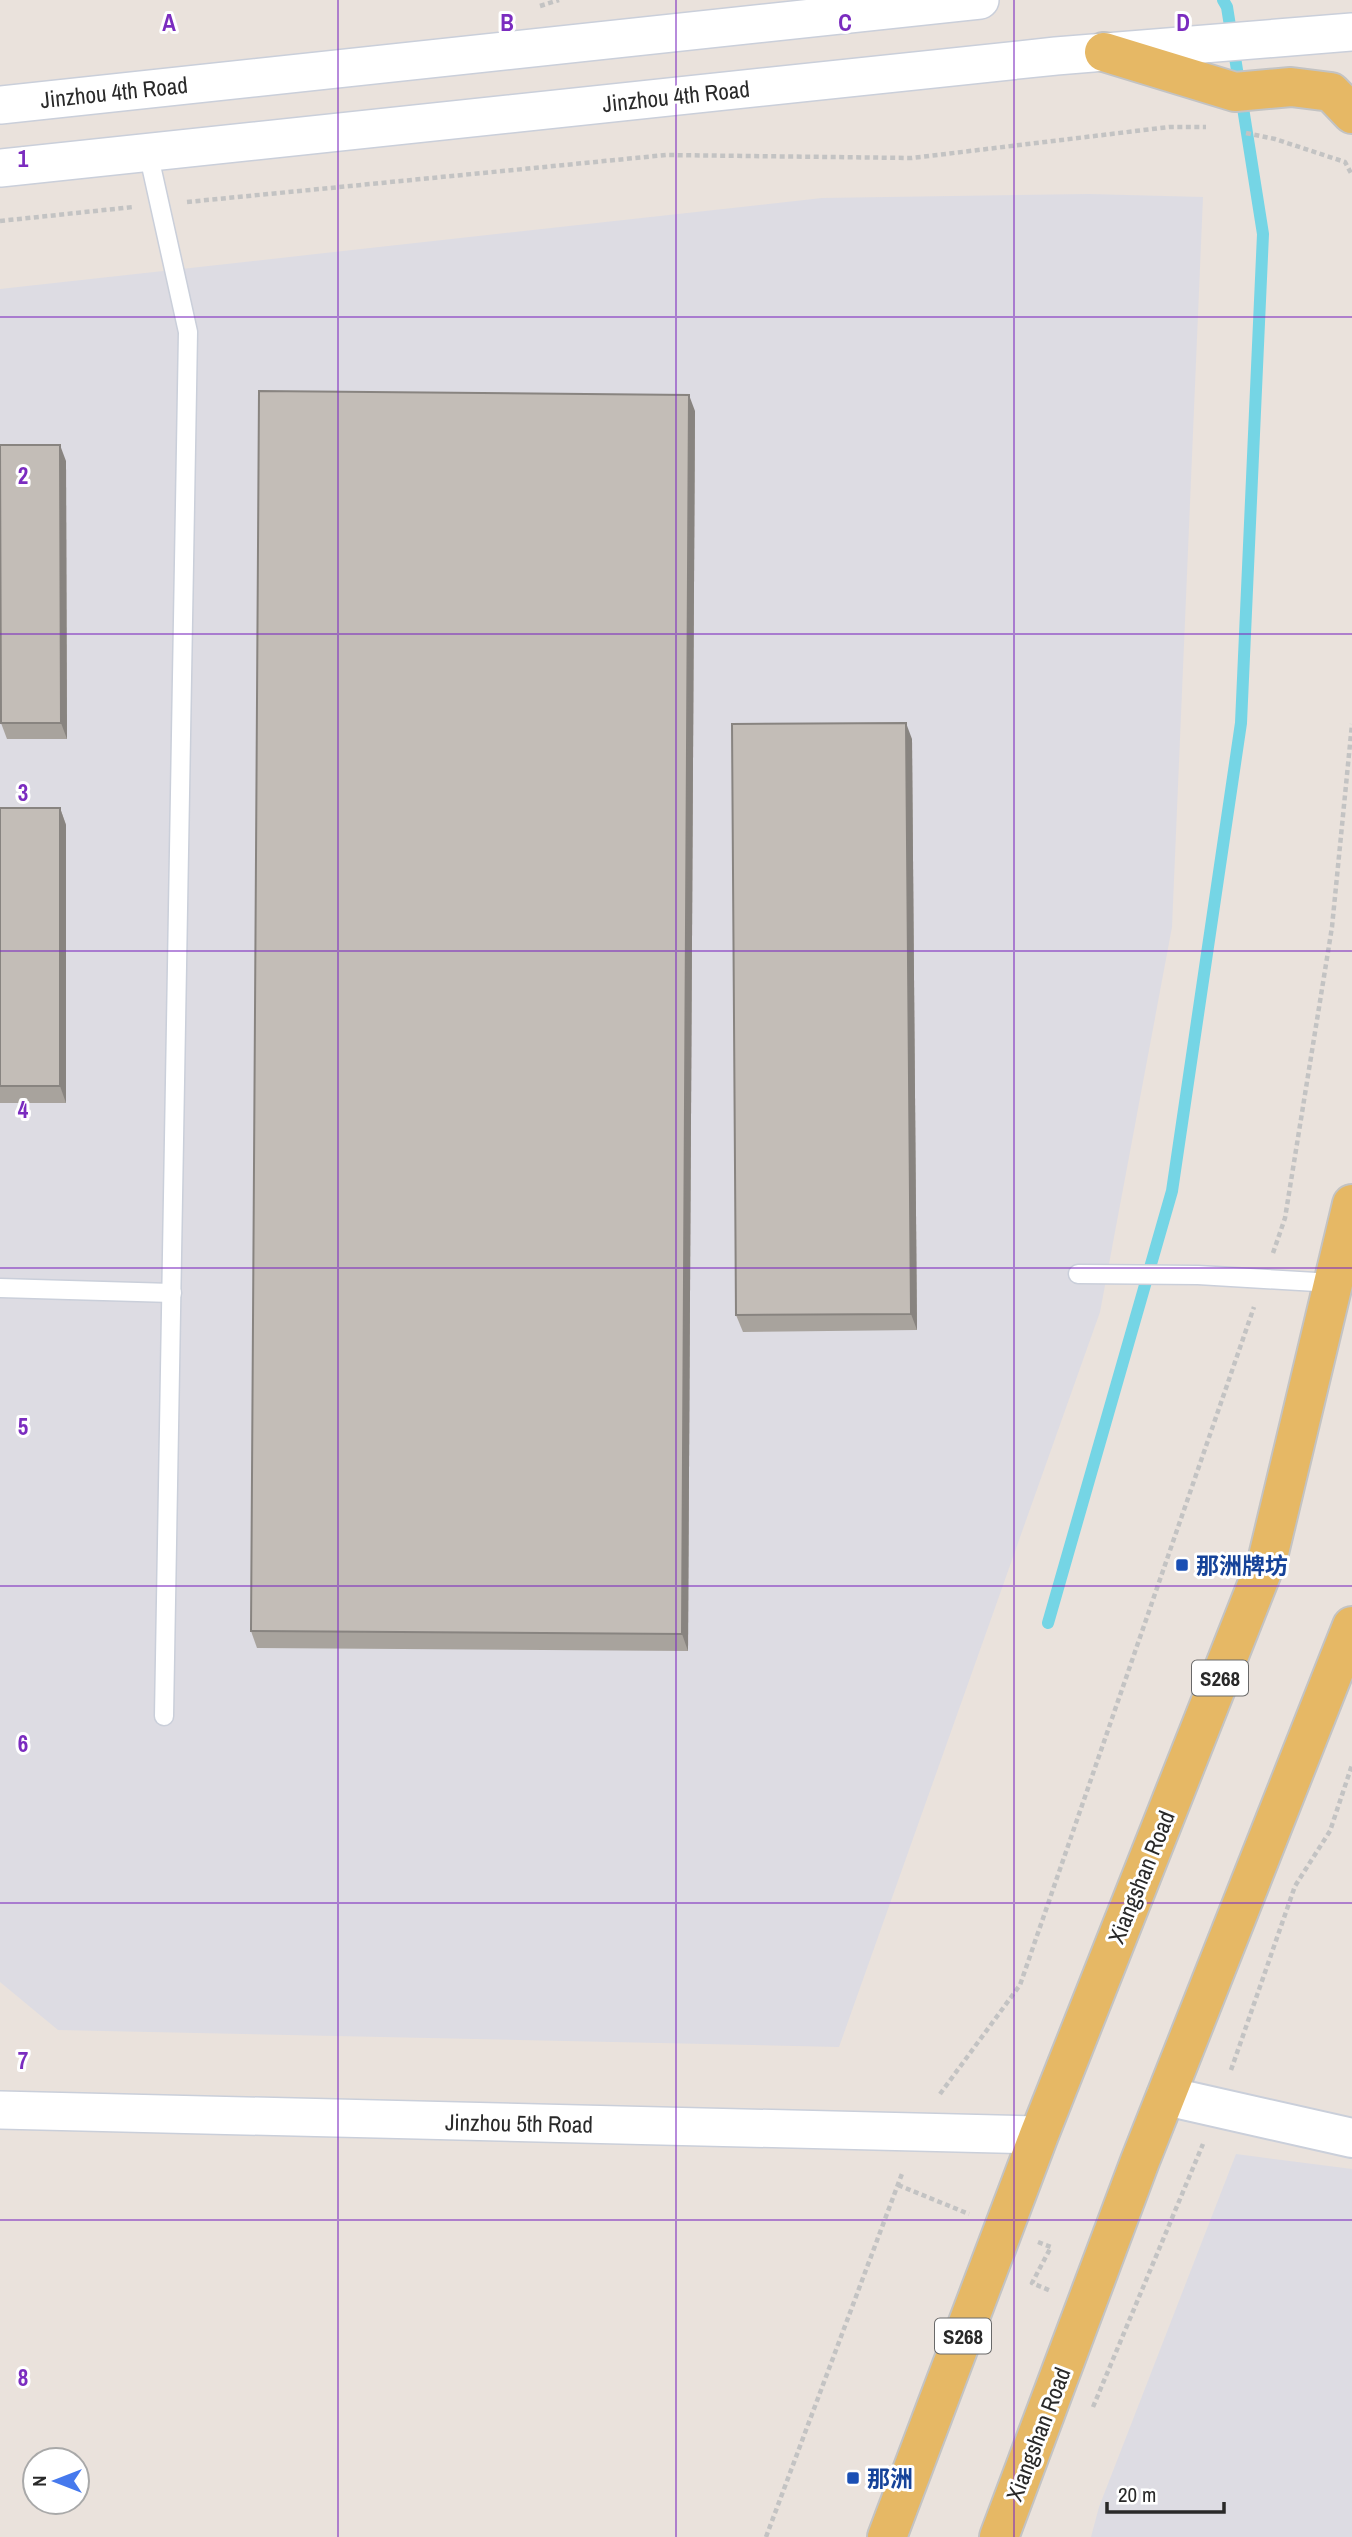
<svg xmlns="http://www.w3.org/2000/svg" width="1352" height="2537" viewBox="0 0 1352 2537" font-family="'Archivo Narrow','Noto Sans SC',sans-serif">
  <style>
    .industrial { fill: #dddce3 }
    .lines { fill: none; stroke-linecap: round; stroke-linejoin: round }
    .stream { stroke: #75d5e5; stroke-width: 12 }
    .service-casing { stroke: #cacfda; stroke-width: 21 }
    .minor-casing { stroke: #cacfda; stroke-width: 40 }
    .tertiary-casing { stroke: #cacfda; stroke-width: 42 }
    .primary-casing { stroke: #c3c3c3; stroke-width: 42 }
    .path { stroke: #c3c3c3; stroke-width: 4.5; stroke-dasharray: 5 3.5; stroke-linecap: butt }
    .service { stroke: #fff; stroke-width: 18 }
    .minor { stroke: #fff; stroke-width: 37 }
    .tertiary { stroke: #fff; stroke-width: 38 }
    .primary { stroke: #e6b865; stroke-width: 38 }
    .wall { fill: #a8a39d }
    .shaded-wall { fill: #888480 }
    .building { fill: #c3bdb7; stroke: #888480; stroke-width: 2 }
    .grid { fill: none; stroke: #7b2cbf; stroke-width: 2; stroke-opacity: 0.55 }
    .transit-dot { fill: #1a4fb4; stroke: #fff; stroke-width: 2.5 }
    .labels { text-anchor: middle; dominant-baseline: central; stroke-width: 6; stroke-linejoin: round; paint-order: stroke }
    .shield { fill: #fff; stroke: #696969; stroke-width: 2 }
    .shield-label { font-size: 21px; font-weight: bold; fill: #292929 }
    .street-label { font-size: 23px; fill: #292929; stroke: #fff }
    .transit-label { font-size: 23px; font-weight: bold; fill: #164399; stroke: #fff; text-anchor: start }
    .grid-label { font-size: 23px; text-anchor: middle; font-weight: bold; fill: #7b2cbf; stroke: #fff; stroke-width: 6; stroke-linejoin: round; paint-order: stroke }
  </style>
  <rect width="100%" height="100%" fill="#eae2dc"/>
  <g class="industrial">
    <polygon points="1089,194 1203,197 1172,927 1100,1312 839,2047 58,2030 0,1982 0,289 822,198"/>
    <polygon points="1236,2154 1352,2169 1352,2537 1091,2537 1099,2507"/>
  </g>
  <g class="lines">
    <polyline class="stream" points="1048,1623 1172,1191 1241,723 1263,234 1227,7 1223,0"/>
    <defs>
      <g id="service">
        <polyline points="148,152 188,332 164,1716"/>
        <polyline points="1078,1274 1198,1275 1333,1283"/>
        <polyline points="0,1288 172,1293"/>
      </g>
      <g id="minor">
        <polyline points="0,105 980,0"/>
        <polyline points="0,168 1056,56 1352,32"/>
        <polyline points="0,2110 1039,2135"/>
      </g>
      <polyline id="tertiary" points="1166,2096 1352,2138"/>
      <g id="primary">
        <polyline points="1104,52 1235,92 1291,87 1331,92 1352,114"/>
        <polyline points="887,2537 1039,2135 1268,1557 1352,1204"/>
        <polyline points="999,2537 1140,2161 1352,1626"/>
      </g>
    </defs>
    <use href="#service" class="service-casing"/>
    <use href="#minor" class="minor-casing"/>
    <use href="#tertiary" class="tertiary-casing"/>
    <use href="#primary" class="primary-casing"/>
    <g class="path">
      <polyline points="540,6 559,0"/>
      <polyline points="1246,133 1275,139 1345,162 1352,175"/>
      <polyline points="187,202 666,155 912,158 1169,127 1206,127"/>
      <polyline points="0,221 133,207"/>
      <polyline points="1273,1253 1285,1218 1332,927 1352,724"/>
      <polyline points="1231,2070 1295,1886 1330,1831 1352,1765"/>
      <polyline points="940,2094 1020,1985 1254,1307"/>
      <polyline points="898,2185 969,2214"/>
      <polyline points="1038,2242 1051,2247 1032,2283 1051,2291"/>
      <polyline points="1093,2407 1203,2144"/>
      <polyline points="766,2537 903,2171"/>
    </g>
    <use href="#service" class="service"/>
    <use href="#minor" class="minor"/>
    <use href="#tertiary" class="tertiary"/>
    <use href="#primary" class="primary"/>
  </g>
  <g class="wall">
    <polygon points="695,411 688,1651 257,1648 251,1631"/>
    <polygon points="66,461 67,739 7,739 1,723"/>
    <polygon points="912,739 917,1330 743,1332 736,1315"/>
    <polygon points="0,808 60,808 66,825 66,1103 0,1103"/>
  </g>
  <g class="shaded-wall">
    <polygon points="689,395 695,411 688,1651 682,1634"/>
    <polygon points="60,445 66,461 67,739 61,723"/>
    <polygon points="906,723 912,739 917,1330 911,1314"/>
    <polygon points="60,808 66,825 66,1103 60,1086"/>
  </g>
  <g class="building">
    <polygon points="259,391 689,395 682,1634 251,1631"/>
    <polygon points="0,445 60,445 61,723 1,723"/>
    <polygon points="906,723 911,1314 736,1315 732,724"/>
    <rect x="0" y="808" width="60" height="278"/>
  </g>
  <path class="grid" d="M 338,0 L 338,2537M 676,0 L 676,2537M 1014,0 L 1014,2537M 0,317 L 1352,317M 0,634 L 1352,634M 0,951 L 1352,951M 0,1268 L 1352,1268M 0,1586 L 1352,1586M 0,1903 L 1352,1903M 0,2220 L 1352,2220"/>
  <g class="transit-dot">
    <rect x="1175" y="1558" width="14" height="14" rx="3.5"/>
    <rect x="846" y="2471" width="14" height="14" rx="3.5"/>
  </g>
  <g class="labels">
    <g class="shield">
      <rect x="1192" y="1660.5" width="56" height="35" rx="5"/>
      <rect x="935" y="2318.5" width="56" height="35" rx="5"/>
    </g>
    <g class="shield-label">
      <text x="1220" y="1678">S268</text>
      <text x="963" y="2336">S268</text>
    </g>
    <g class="street-label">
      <text transform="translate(114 92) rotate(-6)">Jinzhou 4th Road</text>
      <text transform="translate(676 96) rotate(-6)">Jinzhou 4th Road</text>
      <text transform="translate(1141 1877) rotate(-68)">Xiangshan Road</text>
      <text transform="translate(519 2123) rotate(1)">Jinzhou 5th Road</text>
      <text transform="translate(1038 2434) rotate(-69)">Xiangshan Road</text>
    </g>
    <g class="transit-label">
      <text x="1196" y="1565">那洲牌坊</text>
      <text x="867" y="2478">那洲</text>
    </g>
  </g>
  <g class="grid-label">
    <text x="169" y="31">A</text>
    <text x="507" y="31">B</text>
    <text x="845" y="31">C</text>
    <text x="1183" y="31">D</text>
    <text x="23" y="167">1</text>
    <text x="23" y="484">2</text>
    <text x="23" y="801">3</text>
    <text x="23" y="1118">4</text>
    <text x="23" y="1435">5</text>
    <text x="23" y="1752">6</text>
    <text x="23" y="2069">7</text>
    <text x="23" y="2386">8</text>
  </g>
  <g transform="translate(56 2481) rotate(270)"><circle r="33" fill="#ffffff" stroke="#a9a9a9" stroke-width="2"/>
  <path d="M0-5L12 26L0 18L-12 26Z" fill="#4679ed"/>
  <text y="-10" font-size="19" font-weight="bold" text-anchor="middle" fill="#292929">N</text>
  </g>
  <path d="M1107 2502v10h117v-10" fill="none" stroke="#292929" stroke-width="3.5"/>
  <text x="1118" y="2502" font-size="21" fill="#292929" stroke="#ffffff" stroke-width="5" paint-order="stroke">20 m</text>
</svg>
